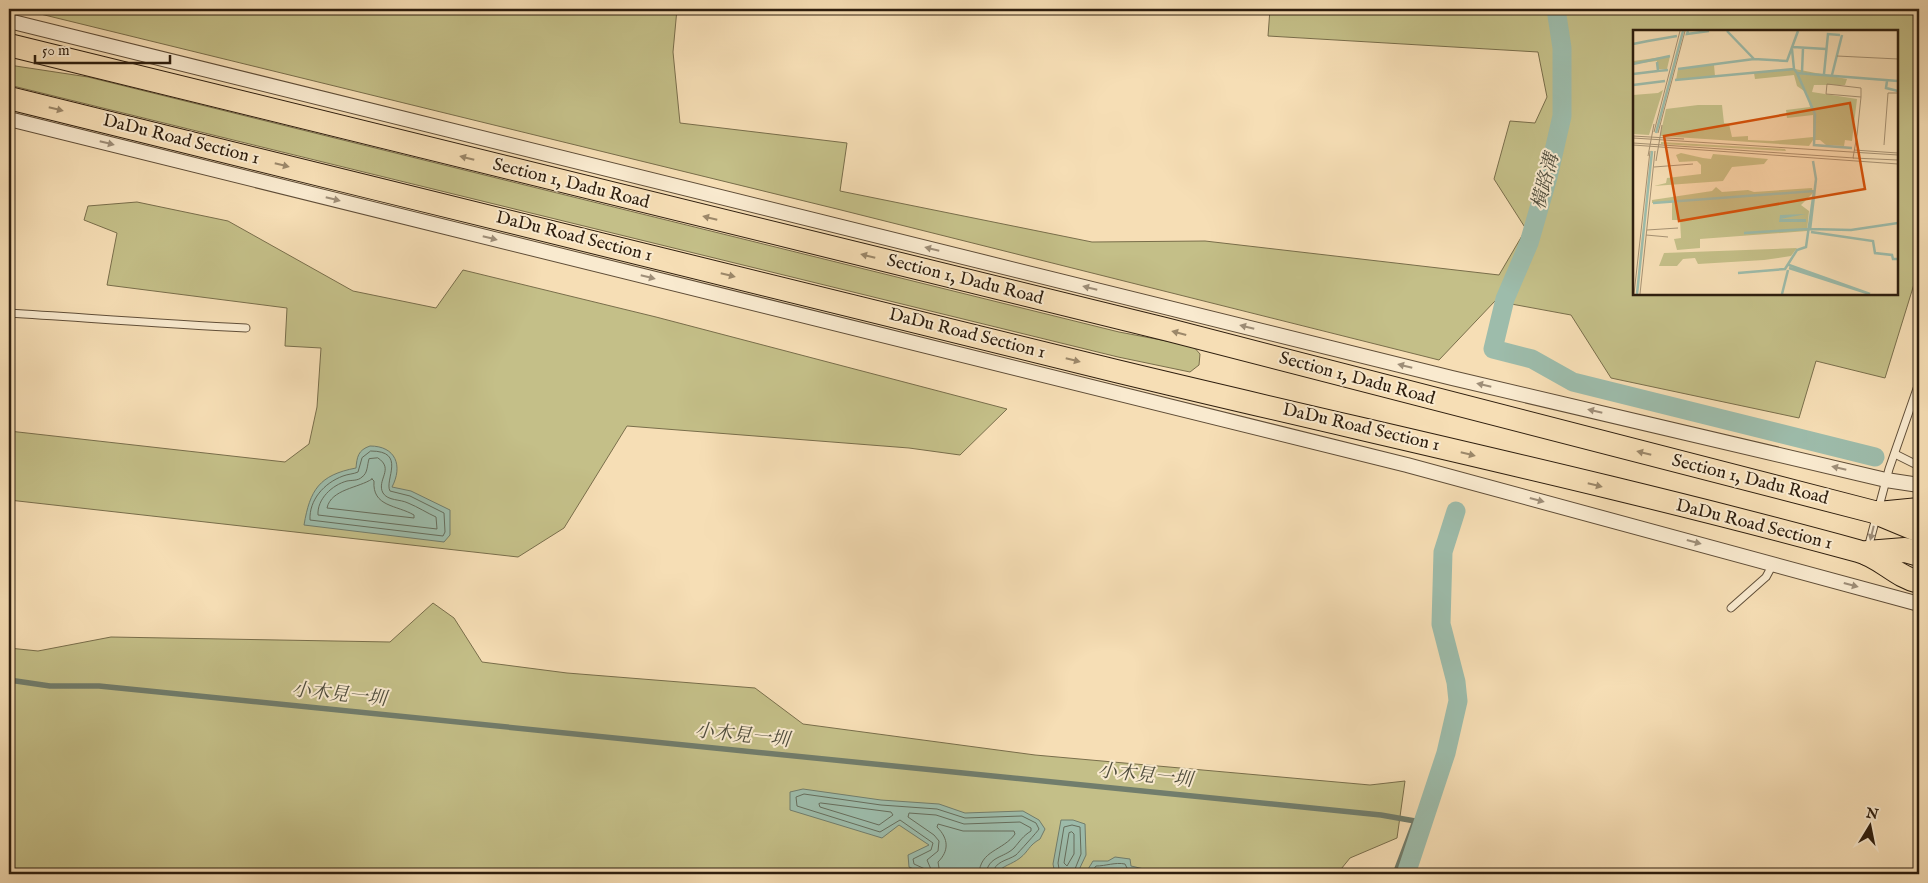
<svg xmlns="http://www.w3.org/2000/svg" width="1928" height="883" viewBox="0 0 1928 883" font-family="'IM FELL English','Noto Serif TC',serif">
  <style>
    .green { fill: #c4bf88; stroke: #796e4b; fill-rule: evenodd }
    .water { fill: #9dbcab; stroke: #717d6c }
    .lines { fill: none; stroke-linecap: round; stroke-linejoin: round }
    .shore { stroke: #666d5c; stroke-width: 1 }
    .stream { stroke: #717d6c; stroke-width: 5.5 }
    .canal { stroke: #9dbcab; stroke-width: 19 }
    .service-casing { stroke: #604e38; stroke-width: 9 }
    .minor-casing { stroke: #604e38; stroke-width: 16 }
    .primary-casing { stroke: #2e1e0e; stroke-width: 24 }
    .trunk-casing { stroke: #2e1e0e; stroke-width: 26 }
    .service { stroke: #f9eacf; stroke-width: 7 }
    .minor { stroke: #f9eacf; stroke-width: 14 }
    .primary { stroke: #f6deb5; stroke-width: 22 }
    .trunk { stroke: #f6deb5; stroke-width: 24 }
    .oneway { fill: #9c886a }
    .oneway2 { fill: #9e8e78 }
    .labels { text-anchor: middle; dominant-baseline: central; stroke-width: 4; stroke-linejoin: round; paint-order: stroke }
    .street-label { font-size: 18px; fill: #2e1e0e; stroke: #f9eacf }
    .water-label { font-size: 19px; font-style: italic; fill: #4f4d3d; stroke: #f9eacf }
    .inset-river { fill: none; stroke: #9dbcab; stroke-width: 2.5 }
    .inset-road { fill: none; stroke: #a69172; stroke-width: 1 }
    .view { fill: #d5530c; fill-opacity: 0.15; stroke: #d5530c; stroke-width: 2.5 }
    .inset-edge { fill: none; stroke: #2e1e0e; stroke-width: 2.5 }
  </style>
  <rect width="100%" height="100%" fill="#f6deb5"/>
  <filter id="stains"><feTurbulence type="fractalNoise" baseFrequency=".004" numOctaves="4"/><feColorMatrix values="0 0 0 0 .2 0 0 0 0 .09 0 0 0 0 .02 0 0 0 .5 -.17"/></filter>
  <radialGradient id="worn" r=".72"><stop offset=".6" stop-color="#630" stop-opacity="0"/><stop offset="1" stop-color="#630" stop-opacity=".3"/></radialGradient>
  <g class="green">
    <path d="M 20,9 L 677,9 L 673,52 L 680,123 L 847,143 L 840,191 L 1092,242 L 1205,241 L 1499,275 L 1526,229 L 1494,179 L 1510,121 L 1535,123 L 1547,97 L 1538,52 L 1268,36 L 1270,9 L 1919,9 L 1919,268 L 1885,378 L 1816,361 L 1799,418 L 1611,378 L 1571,315 L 1495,301 L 1439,360 L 837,209 ZM 1897,31 L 1897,294 L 1634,294 L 1634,31 Z"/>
    <polygon points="9,65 88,77 1119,332 1193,346 1200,354 1199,365 1190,372 1118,357 9,85"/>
    <polygon points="137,202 228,221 353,291 436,308 463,270 656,317 1007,409 960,455 909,448 627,426 564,528 518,557 9,500 9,431 285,462 309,444 317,407 321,348 285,346 287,308 107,285 117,233 84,220 88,206"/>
    <polygon points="433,603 454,618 482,662 567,673 755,688 803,724 1035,755 1370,785 1405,781 1397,838 1350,858 1337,874 11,874 12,867 9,867 9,648 38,651 111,637 390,642"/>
  </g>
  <g class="water">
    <path d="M 370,446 C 396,446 403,466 392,487 L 411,491 L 450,510 L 450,535 L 444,542 L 304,525 C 310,490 319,475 356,468 C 357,457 358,450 370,446 Z"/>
    <path d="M 803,789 L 881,800 L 939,804 L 965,813 L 1023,811 L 1039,820 L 1045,829 L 1040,839 C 1028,846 1029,851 1020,858 C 1011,865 1003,865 996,874 L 926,874 L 909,867 L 908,855 L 929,845 L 899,825 L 882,838 L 790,810 L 790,792 Z"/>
    <polygon points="1061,820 1073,820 1085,824 1086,855 1077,874 1055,874 1053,864"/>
    <polygon points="1115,857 1130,859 1131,866 1144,869 1143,874 1085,874 1093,861 1108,861"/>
  </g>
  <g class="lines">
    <g class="shore">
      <path d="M 371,451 C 407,451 384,480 390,491 L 410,496 L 444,513 L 445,532 L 443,536 L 310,520 C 309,500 324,483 343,476 C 348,474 354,474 358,472 L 362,458 Z"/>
      <path d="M 378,458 C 395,469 376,480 383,493 C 388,501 400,499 408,503 C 418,507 427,513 436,517 L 437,529 L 318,515 C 317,499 332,485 347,481 C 352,480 358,481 362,477 C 368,473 367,465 369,459 Z"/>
      <path d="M 372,479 L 374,481 C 372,507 397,505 414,515 L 414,518 L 327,508 C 331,489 359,488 372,479 Z"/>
      <polygon points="821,803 891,812 893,815 879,825 820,807 819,804"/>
      <polygon points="1072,832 1074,834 1074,854 1067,866 1064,863 1069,833"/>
      <path d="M 927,874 L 925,869 L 914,864 L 913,859 L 931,850 L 933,843 L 900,820 L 880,832 L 797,806 L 796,797 L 804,794 L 881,805 L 937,809 L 965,818 L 1022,816 L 1036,823 L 1039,829 C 1038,831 1018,853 1016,855 C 1007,861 994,861 993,874"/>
      <path d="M 933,874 L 927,860 L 938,851 L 939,841 L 934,835 L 908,817 L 909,813 L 936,815 L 964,824 L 1020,822 L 1031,828 L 1031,831 C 1023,836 1020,841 1014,848 C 1004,858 988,856 986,874"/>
      <path d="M 940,874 L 938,862 C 949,851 949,839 937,827 L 938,824 L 963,831 L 1014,831 L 1015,834 C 1003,851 980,850 979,874"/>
      <polyline points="1060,874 1058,863 1064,827 1072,825 1080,827 1081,854 1073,874"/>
      <path d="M 1090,874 L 1096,866 C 1106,866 1115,862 1125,864 L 1128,870 L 1138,874"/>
    </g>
    <polyline class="stream" points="9,680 50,686 99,686 1381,815 1415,821 1395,874"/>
    <g class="canal">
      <polyline points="1556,9 1562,48 1562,116 1548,177 1529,243 1505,299 1493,349 1532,359 1573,382 1875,457"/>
      <polyline points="1406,874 1446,753 1458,701 1456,682 1441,624 1443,552 1456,511"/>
    </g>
    <defs>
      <g id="service">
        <path d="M 9,313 C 88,318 166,324 246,328"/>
        <polyline points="1895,454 1919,466"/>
        <polyline points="1868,548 1889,469 1919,383"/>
        <polyline points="1731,608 1766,577 1773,564"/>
      </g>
      <g id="minor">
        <polyline points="9,21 1452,378 1886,480 1919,485"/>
        <polyline points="9,119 1407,465 1919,604"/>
      </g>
      <g id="primary">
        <polyline points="9,45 1169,330 1878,513 1919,509"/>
        <path d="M 9,98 C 378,189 747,281 1116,371 C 1364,431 1613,484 1858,551 C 1881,557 1896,577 1919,582"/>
      </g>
      <g id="trunk">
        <polyline points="1878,513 1919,530"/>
        <polyline points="1867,553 1905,550 1919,554"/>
      </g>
    </defs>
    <use href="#service" class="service-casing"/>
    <use href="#minor" class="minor-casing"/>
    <use href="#primary" class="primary-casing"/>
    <use href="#trunk" class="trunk-casing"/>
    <use href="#service" class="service"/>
    <use href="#minor" class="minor"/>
    <use href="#primary" class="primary"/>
    <use href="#trunk" class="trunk"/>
  </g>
  <defs><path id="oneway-solid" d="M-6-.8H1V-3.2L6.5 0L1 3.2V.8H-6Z" transform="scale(1.25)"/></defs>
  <g class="oneway">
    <use href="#oneway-solid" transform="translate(56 109) rotate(14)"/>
    <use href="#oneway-solid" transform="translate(467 158) rotate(-166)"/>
    <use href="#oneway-solid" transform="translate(282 165) rotate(14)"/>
    <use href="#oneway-solid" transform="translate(710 218) rotate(-166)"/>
    <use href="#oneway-solid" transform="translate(868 256) rotate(-166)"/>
    <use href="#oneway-solid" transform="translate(728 275) rotate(14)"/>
    <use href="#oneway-solid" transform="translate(1179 333) rotate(-165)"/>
    <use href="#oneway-solid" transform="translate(1073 360) rotate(14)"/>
    <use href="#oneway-solid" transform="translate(1644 453) rotate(-166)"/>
    <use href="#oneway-solid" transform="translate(1468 454) rotate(14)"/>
    <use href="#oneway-solid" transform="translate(1595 485) rotate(14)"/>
  </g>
  <g class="oneway2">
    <use href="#oneway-solid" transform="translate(107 143) rotate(14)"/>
    <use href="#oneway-solid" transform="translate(333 199) rotate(14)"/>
    <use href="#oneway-solid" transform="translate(490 238) rotate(14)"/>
    <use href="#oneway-solid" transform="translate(932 249) rotate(-166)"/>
    <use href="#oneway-solid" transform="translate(648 277) rotate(14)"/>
    <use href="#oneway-solid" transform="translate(1090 288) rotate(-166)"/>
    <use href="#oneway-solid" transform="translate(1247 327) rotate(-166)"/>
    <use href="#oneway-solid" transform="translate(1405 366) rotate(-166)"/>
    <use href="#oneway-solid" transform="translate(1484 385) rotate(-167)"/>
    <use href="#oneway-solid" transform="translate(1595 411) rotate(-167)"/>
    <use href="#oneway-solid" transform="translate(1839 468) rotate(-167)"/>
    <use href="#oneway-solid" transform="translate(1537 500) rotate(15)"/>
    <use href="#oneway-solid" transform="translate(1872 533) rotate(104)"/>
    <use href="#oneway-solid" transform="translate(1694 542) rotate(15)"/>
    <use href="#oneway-solid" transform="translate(1851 585) rotate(15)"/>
  </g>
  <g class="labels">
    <g class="street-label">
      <text transform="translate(181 140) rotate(14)">DaDu Road Section 1</text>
      <text transform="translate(571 184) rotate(14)">Section 1, Dadu Road</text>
      <text transform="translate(574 237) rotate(14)">DaDu Road Section 1</text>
      <text transform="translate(965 280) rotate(14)">Section 1, Dadu Road</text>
      <text transform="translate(967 334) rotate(14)">DaDu Road Section 1</text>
      <text transform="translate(1357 379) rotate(15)">Section 1, Dadu Road</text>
      <text transform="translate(1361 428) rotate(13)">DaDu Road Section 1</text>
      <text transform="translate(1750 480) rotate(14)">Section 1, Dadu Road</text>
      <text transform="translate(1754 525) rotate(14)">DaDu Road Section 1</text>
    </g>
    <g class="water-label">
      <text transform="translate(1546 182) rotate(-75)">橫路溝</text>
      <text transform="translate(339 695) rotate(6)">小木見一圳</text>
      <text transform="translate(742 736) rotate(6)">小木見一圳</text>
      <text transform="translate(1145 776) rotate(6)">小木見一圳</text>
    </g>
  </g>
  <g transform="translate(1633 30)">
    <rect width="265" height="265" fill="#f6deb5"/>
    <path d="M 37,26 L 34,39 L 24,39 L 24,31 L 0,34 L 0,31 ZM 81,35 L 82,46 L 43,50 L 45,39 ZM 162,39 L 214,49 L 212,55 L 181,55 L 179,62 L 224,69 L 219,111 L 212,110 L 211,116 L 193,115 L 187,110 L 180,110 L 176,116 L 27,106 L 33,79 L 65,75 L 89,75 L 91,93 L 96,94 L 99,107 L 115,106 L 115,110 L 140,111 L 180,107 L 180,85 L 154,88 L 153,80 L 177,77 L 174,63 L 164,56 L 161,45 L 122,49 L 121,43 ZM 30,60 L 16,105 L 0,104 L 0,65 L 25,63 ZM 28,112 L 152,119 L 153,121 L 28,114 ZM 48,123 L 70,128 L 78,129 L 80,124 L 135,129 L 131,134 L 99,137 L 90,151 L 21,156 L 33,153 L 34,148 L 68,144 L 68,135 L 64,131 L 46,132 L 43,125 ZM 83,157 L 89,162 L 115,160 L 121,162 L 179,158 L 180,163 L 168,175 L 176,181 L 174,201 L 67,209 L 67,218 L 44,220 L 41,209 L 48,208 L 47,190 L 39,190 L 39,172 L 19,173 L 19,170 L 79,161 ZM 164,218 L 158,226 L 131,230 L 65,234 L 62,228 L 50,229 L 44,236 L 26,236 L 31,223 Z" fill="#c4bf88"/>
    <path d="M 173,184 L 147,189 L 173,189 L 173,192 L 146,192 L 147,185 Z" fill="#9dbcab"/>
    <path class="inset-river" d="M 55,1 L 54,4 L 76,1M 94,1 L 121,29M 15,11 L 44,6M 0,14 L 15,11M 160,17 L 193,19M 24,32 L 25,41 L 35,40M 0,34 L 37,26M 45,39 L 121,29 L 154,31 L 165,1M 161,39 L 164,43 L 265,51M 169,42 L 170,18M 164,43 L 182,84 L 181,115 L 219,118M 0,44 L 25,41M 191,44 L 195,4 L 207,5M 199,45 L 209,5M 42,50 L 161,39 L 159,19M 254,51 L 253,58 L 265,61M 0,55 L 32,51M 23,103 L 50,1M 20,173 L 181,161 L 173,217 L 164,220 L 152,239 L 105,243M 176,199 L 218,200 L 265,193M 177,200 L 183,149 L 180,131M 178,202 L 240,211 L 242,223 L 259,225 L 260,229 L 265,229M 111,203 L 175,199M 156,235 L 237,264M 156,238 L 237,264M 4,264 L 19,121M 149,264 L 155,240"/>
    <path class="inset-road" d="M 204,26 L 265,29M 21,102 L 47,1M 25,103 L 52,1M 0,106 L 51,109M 0,108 L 265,125M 0,113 L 221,128M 0,115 L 265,134M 251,115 L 255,63 L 265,63M 221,120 L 265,123M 15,126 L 21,94M 220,128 L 224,105 L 228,67 L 228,58 L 194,54 L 193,64 L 228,67M 220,128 L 265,130M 23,131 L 29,95M 21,137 L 60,134M 14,200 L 45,198M 13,205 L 35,207M 1,264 L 17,121M 7,264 L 22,121"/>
    <path class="view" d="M 217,73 L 232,159 L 46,191 L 31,106 Z"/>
    <rect width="265" height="265" class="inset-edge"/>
  </g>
  <rect width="1928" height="883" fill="none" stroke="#f6deb5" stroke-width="30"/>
  <rect x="10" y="10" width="1908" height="863" fill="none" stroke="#2e1e0e" stroke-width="2.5"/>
  <rect x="15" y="15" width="1898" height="853" fill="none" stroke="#2e1e0e"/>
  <g transform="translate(1870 826) rotate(10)" stroke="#f9eacf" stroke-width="4" paint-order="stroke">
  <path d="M0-4L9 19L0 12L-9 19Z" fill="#2e1e0e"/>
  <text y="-8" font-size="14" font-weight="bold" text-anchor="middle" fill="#2e1e0e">N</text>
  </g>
  <path d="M35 55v8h135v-8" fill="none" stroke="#2e1e0e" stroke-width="2.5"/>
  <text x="42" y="55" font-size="15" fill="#2e1e0e" stroke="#f9eacf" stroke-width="4" paint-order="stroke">50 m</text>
  <rect width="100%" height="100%" filter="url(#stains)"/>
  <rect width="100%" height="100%" fill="url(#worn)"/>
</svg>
